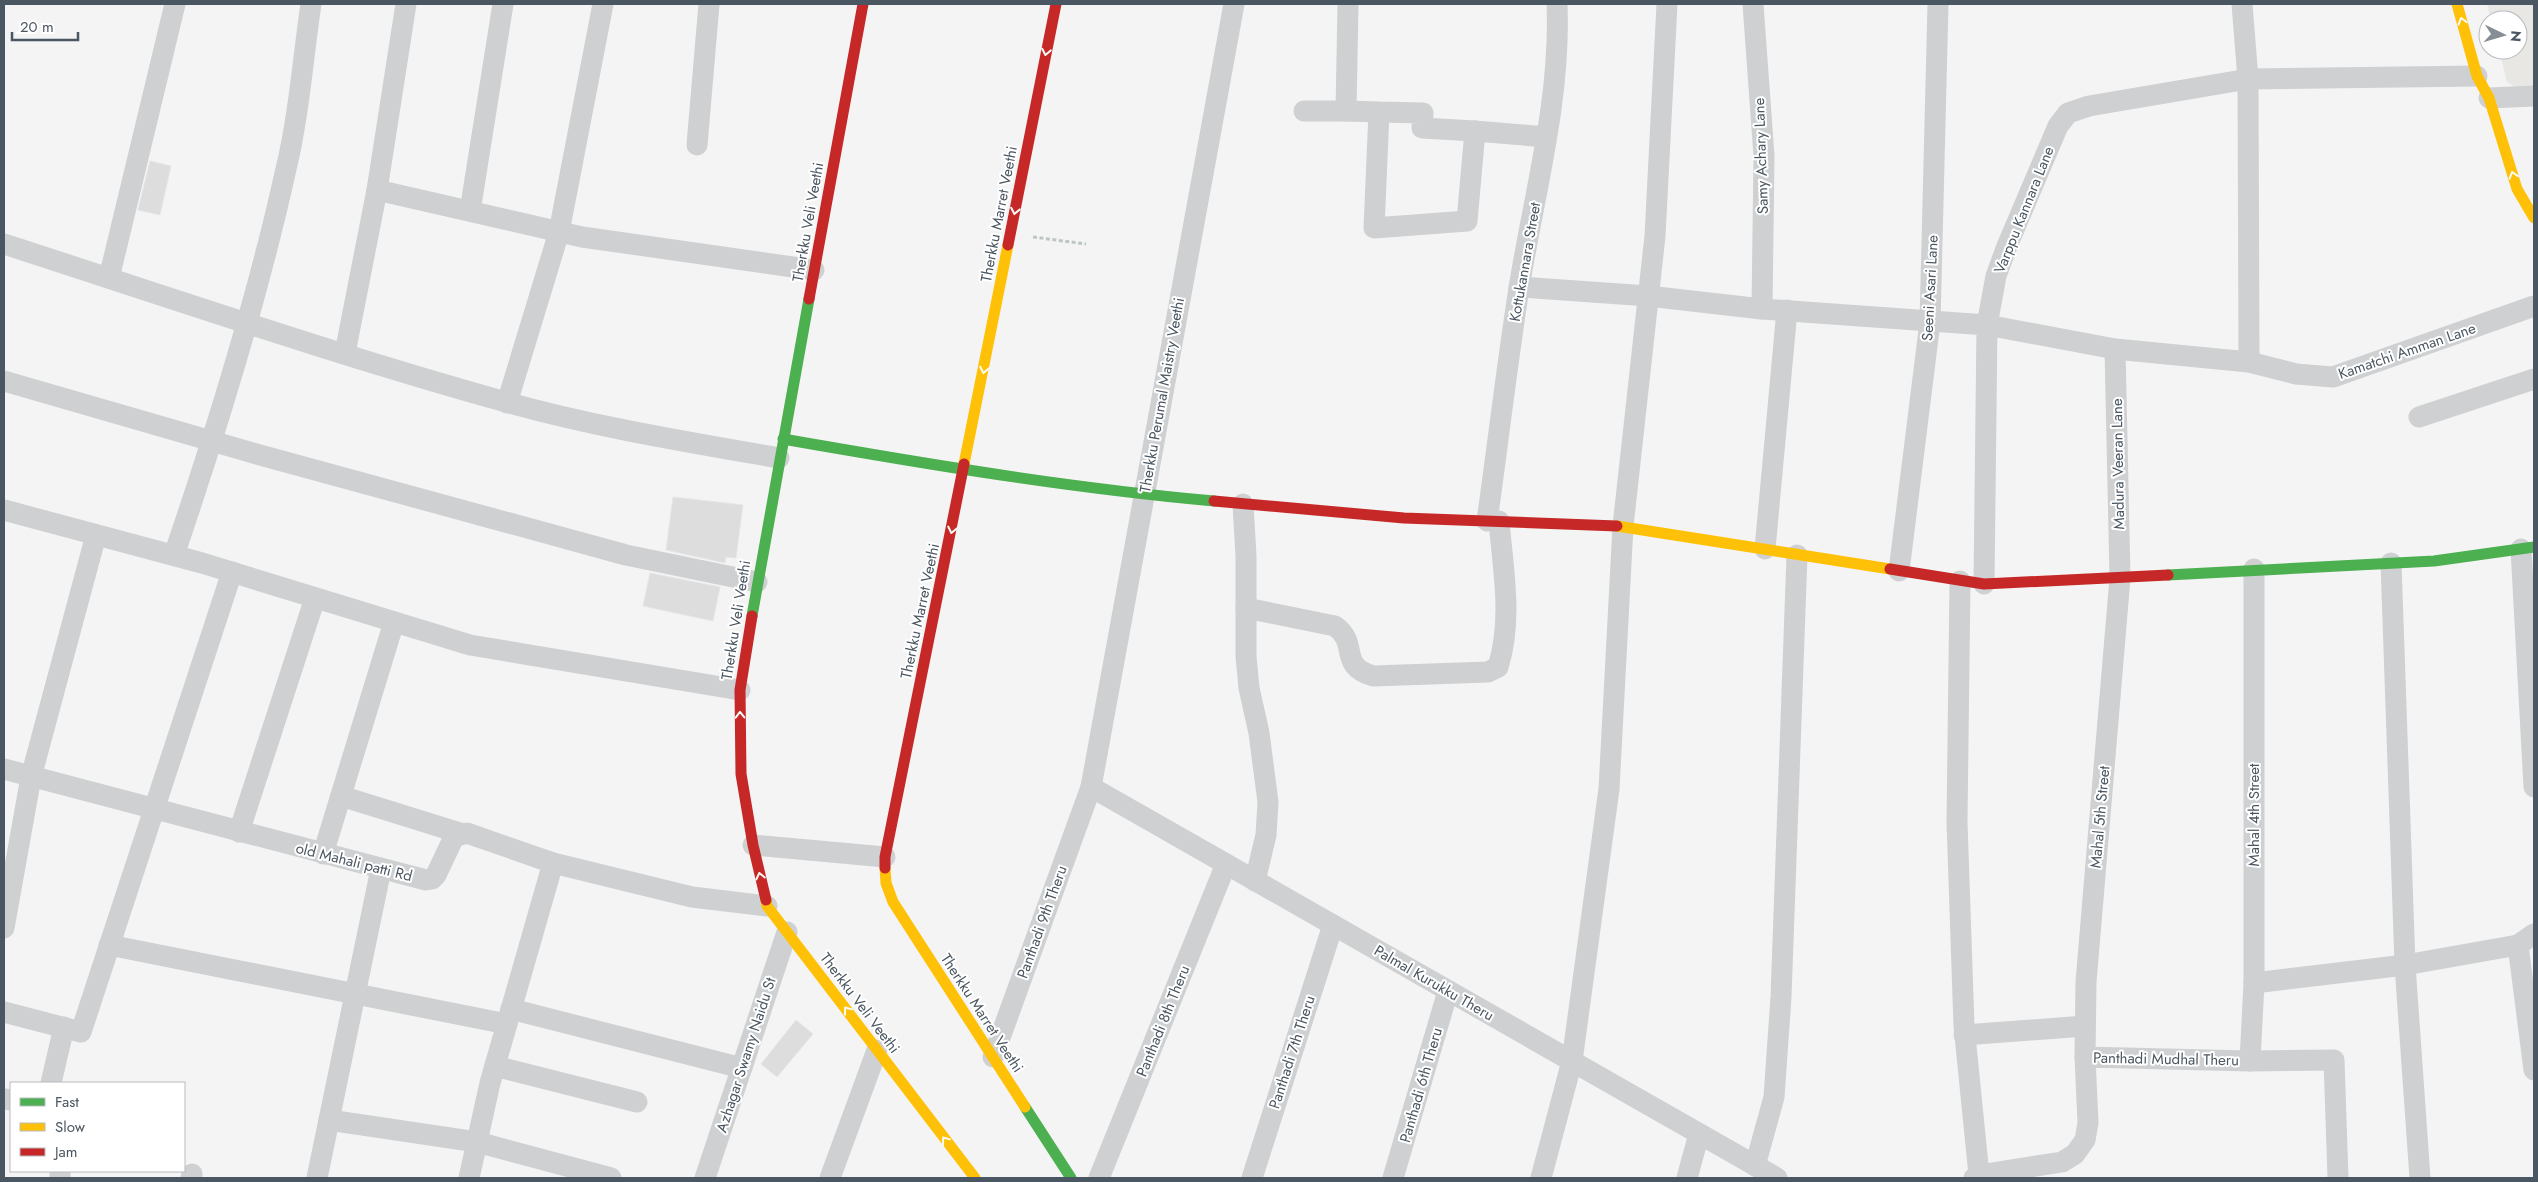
<svg xmlns="http://www.w3.org/2000/svg" width="2538" height="1182" viewBox="0 0 2538 1182" font-family="Jost,sans-serif">
  <style>
    .commercial { fill: #e8e7e3 }
    .building { fill: #ddddde; stroke: #e5e6e7 }
    .lines { fill: none; stroke-linecap: round; stroke-linejoin: round }
    .path { stroke: #bcc7c4; stroke-width: 3; stroke-dasharray: 4 2.5; stroke-linecap: butt }
    .street { stroke: #ced0d2; stroke-width: 21 }
    .fast { stroke: #4caf50; stroke-width: 11 }
    .slow { stroke: #ffc107; stroke-width: 11 }
    .jam { stroke: #c62828; stroke-width: 11 }
    .oneway { stroke: #f6fbf6 }
    .labels { text-anchor: middle; dominant-baseline: central; stroke-width: 4; stroke-linejoin: round; paint-order: stroke }
    .street-label { font-size: 15px; fill: #4a5661; stroke: #fff }
  </style>
  <rect width="100%" height="100%" fill="#f4f4f4"/>
  <polygon class="commercial" points="2487,4 2533,4 2534,87 2518,89 2507,82 2499,50 2518,50 2518,20 2491,20"/>
  <g class="building">
    <polygon points="150,161 171,166 160,215 138,210"/>
    <polygon points="673,497 743,505 736,558 726,557 725,563 666,550"/>
    <polygon points="650,573 720,587 713,621 643,606"/>
    <polygon points="796,1020 813,1034 777,1077 761,1064"/>
  </g>
  <g class="lines">
    <polyline class="path" points="1033,237 1086,244"/>
    <g class="street">
      <polyline points="1753,4 1764,156 1762,309"/>
      <polyline points="2242,4 2248,79 2477,76"/>
      <polyline points="2489,98 2534,96"/>
      <polyline points="1304,111 1346,111 1348,4"/>
      <polyline points="1346,111 1379,112 1374,228 1467,221 1475,131 1422,128 1423,113 1379,112"/>
      <polyline points="1475,131 1546,137"/>
      <polyline points="697,145 709,4"/>
      <polyline points="377,190 582,237 814,270"/>
      <polyline points="470,211 503,4"/>
      <path d="M 4,244 C 171,298 337,355 506,402 C 595,427 688,442 779,458"/>
      <polyline points="109,278 175,4"/>
      <polyline points="1519,287 1648,296 1762,309 1987,325 2115,349 2249,362 2248,79 2089,106 2068,113 2058,126 2007,246 1996,276 1987,325 1984,584"/>
      <polyline points="345,353 377,190 406,4"/>
      <polyline points="2249,362 2296,374 2333,377 2534,306"/>
      <polyline points="4,381 253,453 626,555 757,582"/>
      <polyline points="507,403 559,232 603,4"/>
      <polyline points="2419,417 2534,379"/>
      <polyline points="1243,504 1246,556 1246,656 1249,688 1259,733 1268,802 1266,835 1255,881"/>
      <polyline points="4,510 202,563 470,645 740,690"/>
      <path d="M 1487,521 C 1498,443 1507,365 1519,288 C 1534,194 1561,100 1557,4"/>
      <polyline points="1765,549 1787,310"/>
      <polyline points="2521,549 2534,787"/>
      <path d="M 174,555 C 217,429 257,300 286,169 C 299,115 303,58 311,4"/>
      <polyline points="2391,563 2405,965 2420,1178"/>
      <polyline points="1899,571 1930,322 1938,4"/>
      <polyline points="1960,581 1957,822 1964,1026 1979,1175"/>
      <path d="M 1246,608 L 1335,626 C 1360,644 1337,665 1373,676 L 1488,672 L 1498,667 C 1513,619 1503,570 1499,521"/>
      <polyline points="4,769 426,880 432,879 436,875 454,837 467,833 553,863 692,897 767,906"/>
      <polyline points="1091,787 1777,1178"/>
      <polyline points="341,796 460,833"/>
      <polyline points="239,832 315,598"/>
      <polyline points="753,845 885,857"/>
      <polyline points="323,854 394,622"/>
      <polyline points="4,928 31,777 96,535"/>
      <polyline points="2534,934 2518,945 2534,1070"/>
      <polyline points="109,945 507,1024"/>
      <polyline points="2254,983 2405,965 2518,945"/>
      <polyline points="511,1009 742,1068"/>
      <polyline points="4,1012 81,1032 232,572"/>
      <polyline points="1964,1035 2085,1026"/>
      <polyline points="993,1057 1091,787 1234,4"/>
      <polyline points="2085,1057 2086,982 2120,578 2115,349"/>
      <polyline points="2250,1061 2254,983 2254,569"/>
      <polyline points="495,1066 637,1102"/>
      <polyline points="51,1083 64,1027"/>
      <polyline points="4,1099 11,1100"/>
      <polyline points="329,1120 477,1142 611,1178"/>
      <polyline points="1755,1166 1774,1097 1781,997 1797,555"/>
      <polyline points="60,1178 60,1174"/>
      <polyline points="191,1178 192,1174"/>
      <polyline points="317,1178 381,869"/>
      <polyline points="469,1178 490,1083 553,863"/>
      <polyline points="705,1178 787,932"/>
      <polyline points="830,1178 877,1050"/>
      <polyline points="1099,1178 1226,864"/>
      <polyline points="1252,1178 1333,925"/>
      <polyline points="1393,1178 1448,991"/>
      <polyline points="1541,1178 1572,1061 1609,789 1623,526 1655,236 1667,4"/>
      <polyline points="1687,1178 1699,1134"/>
      <polyline points="1974,1178 1979,1175 2062,1162 2075,1154 2085,1140 2088,1123 2085,1057 2250,1061 2334,1060 2338,1178"/>
    </g>
    <g class="fast">
      <path d="M 783,439 C 926,464 1069,488 1214,501"/>
      <polyline points="2168,575 2434,561 2534,547"/>
      <polyline points="752,616 809,299"/>
      <polyline points="1025,1107 1071,1178"/>
    </g>
    <g class="slow">
      <polyline points="2457,4 2477,76 2489,98 2517,189 2534,218"/>
      <polyline points="964,464 1008,245"/>
      <polyline points="1617,526 1890,569"/>
      <polyline points="885,868 886,883 893,902 1025,1107"/>
      <polyline points="766,900 767,906 975,1178"/>
    </g>
    <g class="jam">
      <polyline points="1008,245 1056,4"/>
      <polyline points="809,299 863,4"/>
      <polyline points="1214,501 1404,518 1617,526"/>
      <polyline points="1890,569 1984,584 2168,575"/>
      <polyline points="752,616 740,690 741,774 753,845 766,900"/>
      <polyline points="885,868 885,857 964,464"/>
    </g>
  </g>
  <defs><path id="oneway-chevron" d="M-2-3.5L2.5 0L-2 3.5" fill="none" stroke-width="1.6" stroke-linecap="round" stroke-linejoin="round" transform="scale(1.25)"/></defs>
  <g class="oneway">
    <use href="#oneway-chevron" transform="translate(2462 21) rotate(-106)"/>
    <use href="#oneway-chevron" transform="translate(1046 52) rotate(101)"/>
    <use href="#oneway-chevron" transform="translate(2513 175) rotate(-107)"/>
    <use href="#oneway-chevron" transform="translate(1015 211) rotate(101)"/>
    <use href="#oneway-chevron" transform="translate(984 370) rotate(101)"/>
    <use href="#oneway-chevron" transform="translate(952 530) rotate(102)"/>
    <use href="#oneway-chevron" transform="translate(740 715) rotate(-91)"/>
    <use href="#oneway-chevron" transform="translate(760 876) rotate(-103)"/>
    <use href="#oneway-chevron" transform="translate(847 1010) rotate(-127)"/>
    <use href="#oneway-chevron" transform="translate(945 1140) rotate(-127)"/>
  </g>
  <g class="labels">
    <g class="street-label">
      <text transform="translate(1761 156) rotate(-92)">Samy Achary Lane</text>
      <text transform="translate(2024 210) rotate(-68)">Varppu Kannara Lane</text>
      <text transform="translate(999 214) rotate(-79)">Therkku Marret Veethi</text>
      <text transform="translate(808 222) rotate(-80)">Therkku Veli Veethi</text>
      <text transform="translate(1525 262) rotate(-80)">Kottukannara Street</text>
      <text transform="translate(1930 288) rotate(-87)">Seeni Asari Lane</text>
      <text transform="translate(2407 351) rotate(-19)">Kamatchi Amman Lane</text>
      <text transform="translate(1162 395) rotate(-80)">Therkku Perumal Maistry Veethi</text>
      <text transform="translate(2118 464) rotate(-91)">Madura Veeran Lane</text>
      <text transform="translate(920 611) rotate(-78)">Therkku Marret Veethi</text>
      <text transform="translate(736 620) rotate(-81)">Therkku Veli Veethi</text>
      <text transform="translate(2254 815) rotate(-90)">Mahal 4th Street</text>
      <text transform="translate(2100 817) rotate(-85)">Mahal 5th Street</text>
      <text transform="translate(354 862) rotate(14)">old Mahali patti Rd</text>
      <text transform="translate(1042 922) rotate(-70)">Panthadi 9th Theru</text>
      <text transform="translate(1434 983) rotate(30)">Palmal Kurukku Theru</text>
      <text transform="translate(860 1003) rotate(53)">Therkku Veli Veethi</text>
      <text transform="translate(982 1013) rotate(57)">Therkku Marret Veethi</text>
      <text transform="translate(1163 1021) rotate(-68)">Panthadi 8th Theru</text>
      <text transform="translate(1292 1052) rotate(-72)">Panthadi 7th Theru</text>
      <text transform="translate(746 1055) rotate(-72)">Azhagar Swamy Naidu St</text>
      <text transform="translate(2166 1059) rotate(1)">Panthadi Mudhal Theru</text>
      <text transform="translate(1421 1085) rotate(-74)">Panthadi 6th Theru</text>
    </g>
  </g>
  <rect width="2538" height="1182" fill="none" stroke="#4a5661" stroke-width="10"/>
  <rect x="10" y="1082" width="175" height="90" fill="#ffffff" stroke="#b7bbc0"/>
  <rect x="20" y="1098" width="25" height="8" fill="#4caf50" stroke="#b7bbc0"/>
  <text x="55" y="1107" font-size="15" fill="#4a5661">Fast</text>
  <rect x="20" y="1123" width="25" height="8" fill="#ffc107" stroke="#b7bbc0"/>
  <text x="55" y="1132" font-size="15" fill="#4a5661">Slow</text>
  <rect x="20" y="1148" width="25" height="8" fill="#c62828" stroke="#b7bbc0"/>
  <text x="55" y="1157" font-size="15" fill="#4a5661">Jam</text>
  <g transform="translate(2503 35) rotate(95)"><circle r="24" fill="#ffffff" stroke="#b7bbc0"/>
  <path d="M0-4L9 19L0 12L-9 19Z" fill="#868d94"/>
  <text y="-8" font-size="14" font-weight="bold" text-anchor="middle" fill="#4a5661">N</text>
  </g>
  <path d="M12 32v8h66v-8" fill="none" stroke="#4a5661" stroke-width="2.5"/>
  <text x="20" y="32" font-size="15" fill="#4a5661" stroke="#ffffff" stroke-width="4" paint-order="stroke">20 m</text>
</svg>
